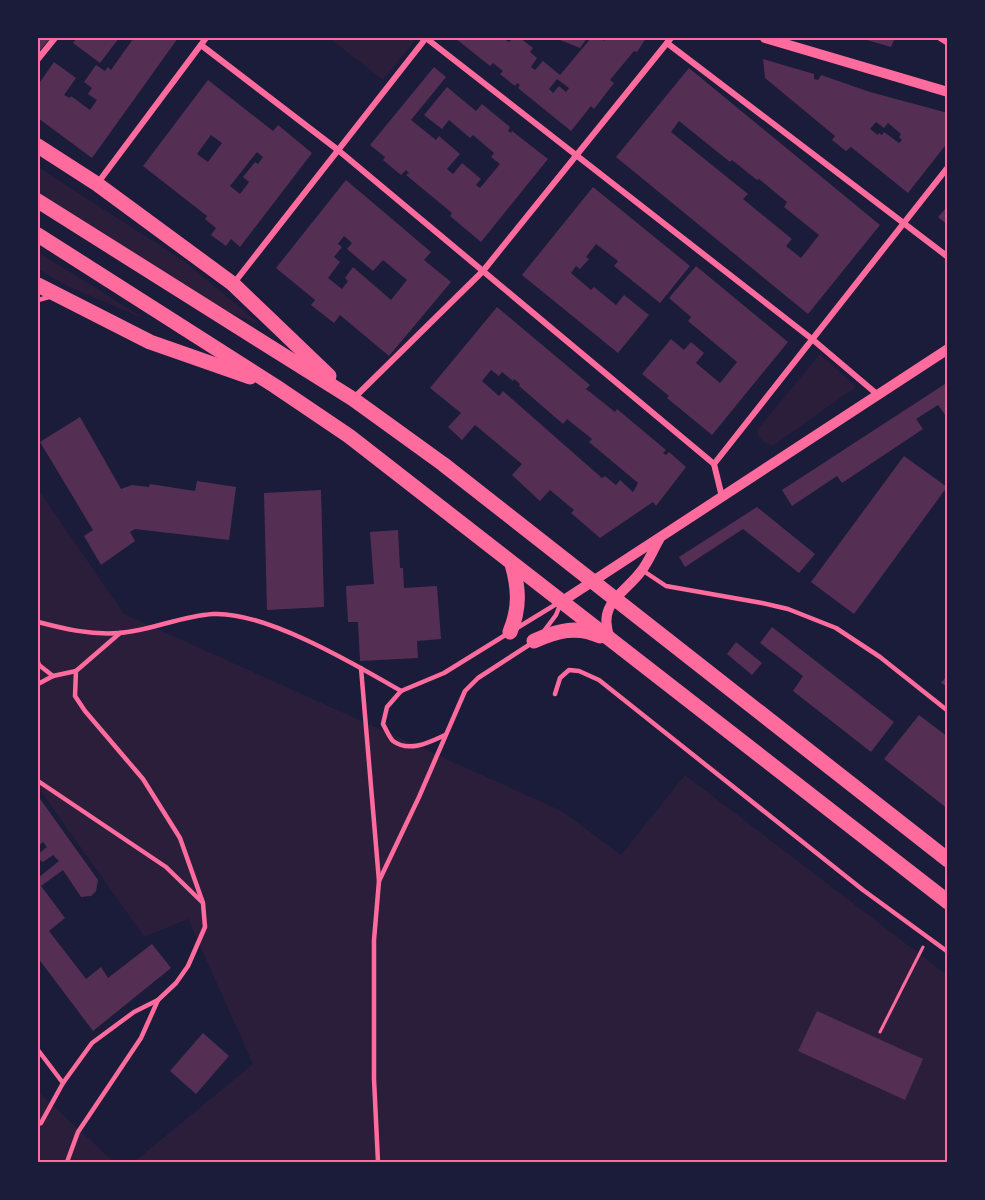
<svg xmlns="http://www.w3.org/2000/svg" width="985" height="1200" viewBox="0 0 985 1200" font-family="Commissioner,sans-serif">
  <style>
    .green { fill: #2a1e3b }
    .building { fill: #542f53; fill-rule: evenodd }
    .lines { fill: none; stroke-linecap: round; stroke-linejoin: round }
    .path { stroke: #ff6b9d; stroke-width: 3 }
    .service { stroke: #ff6b9d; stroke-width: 4.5 }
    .minor { stroke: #ff6b9d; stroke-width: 6 }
    .tertiary { stroke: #ff6b9d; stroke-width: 10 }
    .primary { stroke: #ff6b9d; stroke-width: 15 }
    .neatline { fill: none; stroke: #ff6b9d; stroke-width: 2 }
  </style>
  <rect width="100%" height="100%" fill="#1b1b3a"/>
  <g class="green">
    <polygon points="329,38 410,38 414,41 383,80"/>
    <polygon points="38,167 184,261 261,325 227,311 38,193"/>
    <polygon points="38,252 145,319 67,286 38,269"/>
    <path d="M 820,354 L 856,387 L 774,445 C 764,444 759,440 757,430 Z"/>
    <polygon points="38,489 124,614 562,811 621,855 685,775 947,975 947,1162 134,1162 253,1064 188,919 144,937 38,787"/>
    <polygon points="38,1092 114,1162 38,1162"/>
  </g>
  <g class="building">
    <polygon points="38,38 50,38 38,53"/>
    <polygon points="77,38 119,38 100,63 73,43"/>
    <polygon points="130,38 178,38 92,158 38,118 38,85 54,62 76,78 64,95 70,98 71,96 90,110 97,100 88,94 92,88 84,82 96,65 105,71 108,67 111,70 133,39"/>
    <path d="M 455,38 L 503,38 L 509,42 L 513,38 L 520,38 L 533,48 L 530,52 L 537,58 L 531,67 L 535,70 L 543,61 L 560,75 L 591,38 L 599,38 L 604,41 L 606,38 L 646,38 L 637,52 L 634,51 L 610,80 L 614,83 L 594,109 L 591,106 L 571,131 L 518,88 L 520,85 L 517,83 L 515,86 L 500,74 L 503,71 L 493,63 L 490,66 ZM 557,79 L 569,88 L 566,92 L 559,86 L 553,93 L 549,89 Z"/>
    <polygon points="555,38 587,38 580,48"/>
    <polygon points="860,38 895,38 891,47"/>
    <path d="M 763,59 L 814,74 L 814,79 L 818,80 L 821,75 L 870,92 L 948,113 L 948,142 L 908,193 L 851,147 L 846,151 L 832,140 L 835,136 L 765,78 ZM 876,122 L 884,128 L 888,123 L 901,134 L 899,137 L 902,140 L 899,143 L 884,132 L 882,135 L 879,133 L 878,135 L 870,129 Z"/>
    <polygon points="434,67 446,77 411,120 436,140 439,136 460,154 447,169 453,174 462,163 481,179 476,185 480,188 500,164 491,157 494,153 473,135 470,138 449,120 442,129 424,115 447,87 476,111 482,104 510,127 508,131 511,133 512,131 548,159 481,242 450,216 452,213 406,175 409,173 406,170 401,175 383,160 385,157 370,145"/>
    <path d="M 689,68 L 880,225 L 808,314 L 616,157 ZM 679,121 L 730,162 L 732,160 L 757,180 L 759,179 L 787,202 L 784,207 L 819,235 L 801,258 L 786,246 L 792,239 L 743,199 L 748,194 L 671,132 Z"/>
    <path d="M 208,80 L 273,131 L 278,125 L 312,153 L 240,247 L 231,239 L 226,246 L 211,235 L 216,228 L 205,219 L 207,216 L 143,166 ZM 211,135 L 222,143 L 208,162 L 197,154 ZM 257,152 L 263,157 L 258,164 L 255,162 L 243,177 L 249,182 L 240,194 L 230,186 Z"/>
    <path d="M 346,180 L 431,252 L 424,260 L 451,282 L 389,356 L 340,315 L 334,323 L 311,305 L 315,300 L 276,268 ZM 344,236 L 352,243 L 347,249 L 373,271 L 383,260 L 407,280 L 391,300 L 353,267 L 345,278 L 348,281 L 342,289 L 328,278 L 340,262 L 334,257 L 342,247 L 338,244 Z"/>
    <polygon points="593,187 690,266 660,303 614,266 618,261 596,244 586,257 589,259 580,269 576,266 571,273 591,290 594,287 616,305 624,295 649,315 618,353 522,275"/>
    <polygon points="948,206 948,225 938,217"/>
    <polygon points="696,266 788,342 712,435 667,398 669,396 642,374 671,339 684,350 691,342 704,353 696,363 720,383 737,362 688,321 691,317 669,298"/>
    <path d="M 497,307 L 590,385 L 586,389 L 590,392 L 615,412 L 617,409 L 666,450 L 663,453 L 666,455 L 669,452 L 686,467 L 656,506 L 653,502 L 600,538 L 571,513 L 574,510 L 550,490 L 540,501 L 512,475 L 522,464 L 475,425 L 462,440 L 448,427 L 461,413 L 430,388 ZM 491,370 L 499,376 L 502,372 L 513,381 L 514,379 L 520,384 L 519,386 L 563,424 L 567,419 L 592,439 L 589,442 L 638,483 L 633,492 L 620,480 L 616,485 L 605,476 L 602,478 L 503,391 L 499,396 L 482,381 Z"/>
    <polygon points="948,382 948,415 946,416 938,405 916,419 923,429 842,483 837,476 792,506 782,490"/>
    <polygon points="80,417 121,489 132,485 149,487 150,484 195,491 197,481 236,487 229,540 135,529 130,532 135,541 101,565 84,536 93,530 40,442"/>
    <polygon points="904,456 947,487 854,614 811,582"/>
    <polygon points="321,490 324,607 267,610 264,493"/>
    <polygon points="757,507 815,554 799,573 743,529 685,567 679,557"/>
    <polygon points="398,530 400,568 403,568 404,588 437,586 441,639 417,641 418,658 360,661 358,622 348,622 346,586 374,584 370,532"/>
    <polygon points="772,627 894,722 871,752 793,691 803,676 760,643"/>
    <polygon points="736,642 762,663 752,675 727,654"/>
    <polygon points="948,674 948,687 941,683"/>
    <polygon points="919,715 948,737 948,809 884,759"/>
    <polygon points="38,796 98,880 96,891 91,896 81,897 63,870 41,886 65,918 49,931 86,979 101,967 108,978 152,944 171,968 93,1031 38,958 38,878 59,861 53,855 43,862 38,859 38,854 47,847 43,842 38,846"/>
    <polygon points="817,1011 923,1059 905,1100 798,1051"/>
    <polygon points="203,1033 229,1056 196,1094 170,1071"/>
  </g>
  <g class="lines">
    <polyline class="path" points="880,1032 923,947"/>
    <g class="service">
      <polyline points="38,300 49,297"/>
      <polyline points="642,570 666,586 762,603 788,609 836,628 880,657 948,711"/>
      <path d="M 38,622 C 65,629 90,635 119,633 C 149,631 181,616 213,614 C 265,611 356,665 401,691"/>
      <polyline points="517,628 558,603"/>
      <polyline points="544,631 556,615 560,605"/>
      <polyline points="38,662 39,665 53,676"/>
      <polyline points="361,668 379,881"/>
      <polyline points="38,684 53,676 76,671"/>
      <polyline points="555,694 560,678 569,670 579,671 599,680 863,890 948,952"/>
      <path d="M 445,735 C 430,742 409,753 393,741 C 389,737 386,729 383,724 L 387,707 L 401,691 L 444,673 L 507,634"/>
      <polyline points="38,781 166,867 202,902"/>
      <polyline points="38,1050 63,1083"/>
      <polyline points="38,1124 41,1123 63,1083 92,1043 134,1012 158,1000 176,983 188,966 205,927 203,903 180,838 143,779 85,711 75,696 76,671 120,633"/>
      <polyline points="67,1162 78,1132 141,1038 158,1000"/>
      <polyline points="378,1162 374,1079 374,940 379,881 419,797 465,691 478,678 532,643"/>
    </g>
    <g class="minor">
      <polyline points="426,38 812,339 878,395"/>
      <polyline points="940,38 948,43"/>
      <polyline points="667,43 948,257"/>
      <polyline points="201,45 338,150 714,464"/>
      <polyline points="38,59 55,38"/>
      <polyline points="97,184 206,38"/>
      <polyline points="234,283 426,38"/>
      <polyline points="353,399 483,271 671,38"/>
      <polyline points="722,497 714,464 948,167"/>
    </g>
    <g class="tertiary">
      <polyline points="765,38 948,92"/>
      <polyline points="561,602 948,349"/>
      <path d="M 610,638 C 596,603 625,594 642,570 C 649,561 653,550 659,540"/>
    </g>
    <g class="primary">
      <polyline points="38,146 97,184 233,284 329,376"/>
      <polyline points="38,201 353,399 443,464 948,860"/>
      <polyline points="38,235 275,386 349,436 948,902"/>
      <polyline points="38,285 150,342 250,377"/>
      <path d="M 510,632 C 520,608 519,589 512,564"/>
      <path d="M 534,641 C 556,631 577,625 600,636"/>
    </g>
  </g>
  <rect width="985" height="1200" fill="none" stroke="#1b1b3a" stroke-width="78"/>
  <rect x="39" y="39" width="907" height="1122" class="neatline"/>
</svg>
